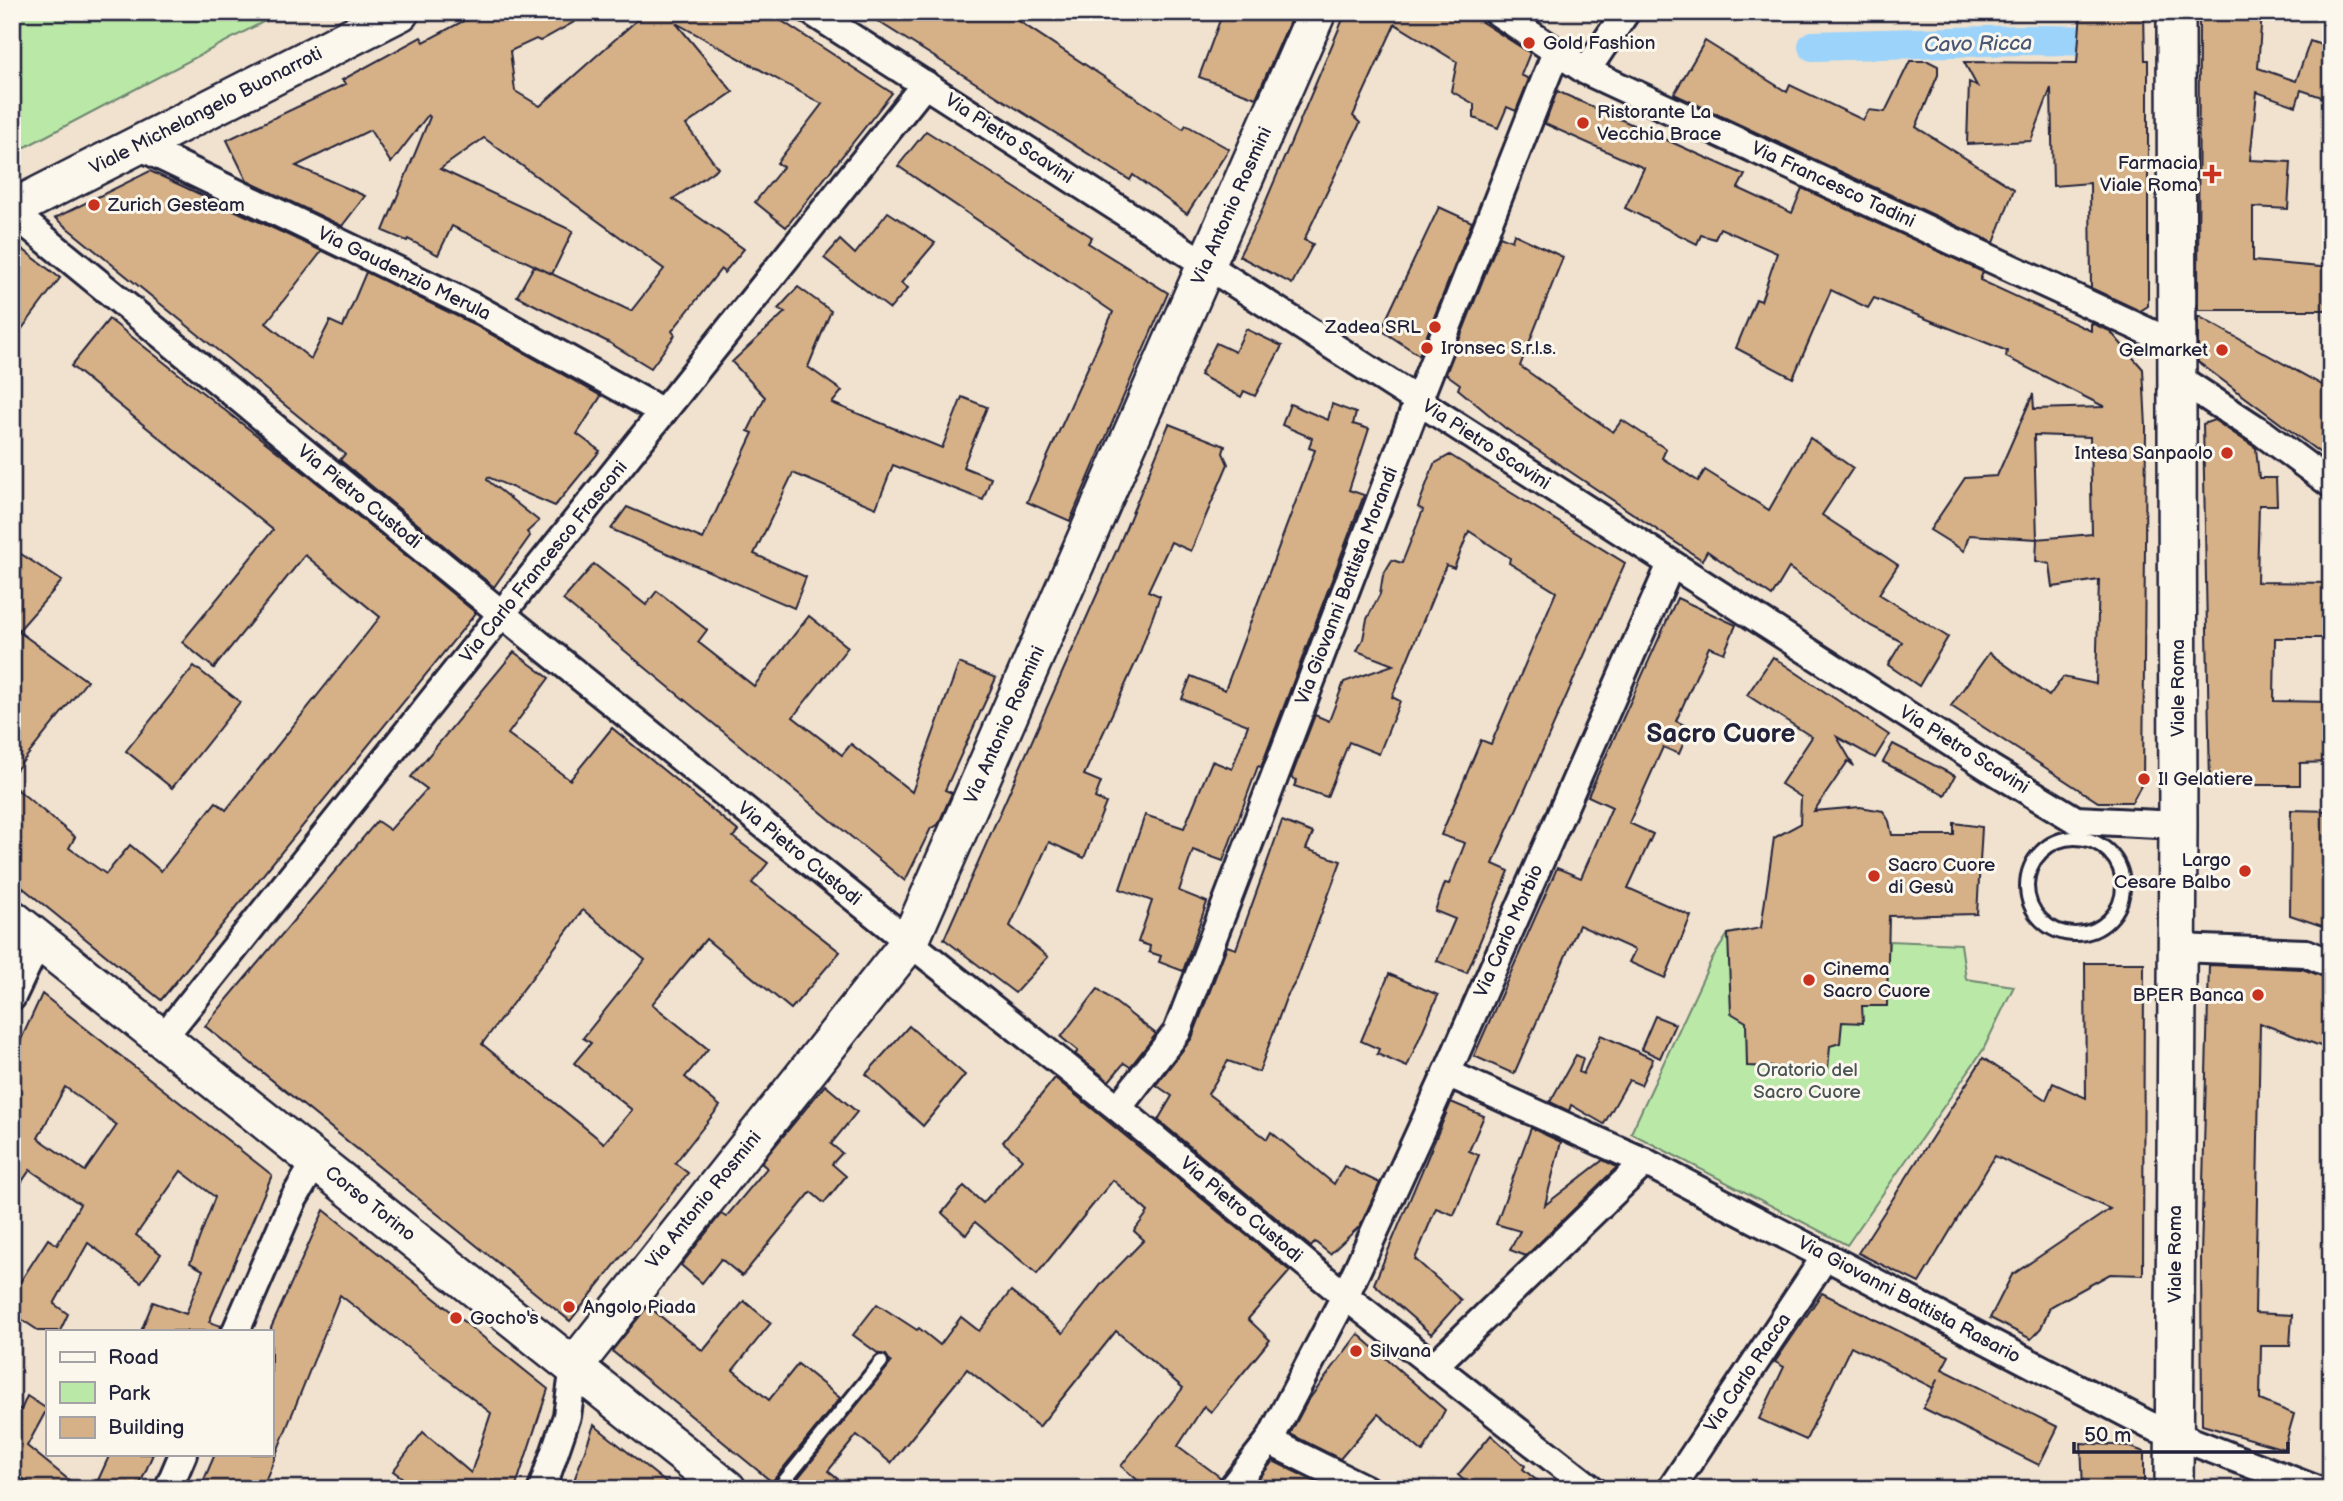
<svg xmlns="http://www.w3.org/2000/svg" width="2343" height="1501" viewBox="0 0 2343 1501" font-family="'Balsamiq Sans',sans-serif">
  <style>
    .green { fill: #bae9a7; stroke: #6e8671; stroke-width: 2 }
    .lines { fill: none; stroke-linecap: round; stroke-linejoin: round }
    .canal { stroke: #9cd3fb; stroke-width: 30 }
    .building { fill: #d6b188; stroke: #22223b; stroke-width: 2; fill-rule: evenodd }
    .lane-casing { stroke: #22223b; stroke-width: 18 }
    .street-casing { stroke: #22223b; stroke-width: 32 }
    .secondary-casing { stroke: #22223b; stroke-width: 42 }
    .lane { stroke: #fbf7ec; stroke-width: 12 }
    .street { stroke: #fbf7ec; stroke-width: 26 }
    .secondary { stroke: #fbf7ec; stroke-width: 37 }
    .poi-dot { fill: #c8321e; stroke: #fbf7ec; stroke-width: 2.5 }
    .labels { text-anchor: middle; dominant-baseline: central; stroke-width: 6; stroke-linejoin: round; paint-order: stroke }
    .poi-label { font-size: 19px; fill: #22223b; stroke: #fbf7ec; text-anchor: start }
    .street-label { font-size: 19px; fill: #22223b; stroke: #fbf7ec }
    .park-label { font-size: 19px; fill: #485456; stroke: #fbf7ec }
    .water-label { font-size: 21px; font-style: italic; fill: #475775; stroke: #fbf7ec }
    .district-label { font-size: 26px; font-weight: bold; fill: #22223b; stroke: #fbf7ec }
  </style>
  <rect width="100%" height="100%" fill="#f0e2ce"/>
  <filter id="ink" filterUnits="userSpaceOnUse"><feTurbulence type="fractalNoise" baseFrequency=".0143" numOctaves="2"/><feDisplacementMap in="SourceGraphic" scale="14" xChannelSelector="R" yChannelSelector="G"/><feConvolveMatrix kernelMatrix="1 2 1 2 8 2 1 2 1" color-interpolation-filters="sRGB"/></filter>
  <g filter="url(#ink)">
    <g class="green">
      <polygon points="12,12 282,12 12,154"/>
      <polygon points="1743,931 1745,954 1888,954 1889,941 1961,944 1966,979 2014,986 1983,1050 1847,1245 1631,1133 1711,961 1728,934"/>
    </g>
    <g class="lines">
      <polyline class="canal" points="1813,46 2021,40 2117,41"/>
    </g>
    <g class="building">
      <path d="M 480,12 L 592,12 L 540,41 L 536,39 L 510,51 L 515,91 L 540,106 L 646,12 L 768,12 L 892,93 L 786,227 L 755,202 L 783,167 L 777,163 L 822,104 L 676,23 L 733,92 L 686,125 L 718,168 L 673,199 L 744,249 L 724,273 L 721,269 L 672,331 L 675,335 L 651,368 L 608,342 L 517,296 L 534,266 L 552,274 L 452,226 L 438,255 L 408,239 L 407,241 L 383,231 L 430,117 L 428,115 L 391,163 L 370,130 L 296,166 L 365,196 L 342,226 L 247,181 L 227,140 L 346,84 L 342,80 L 421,37 L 424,42 ZM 484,138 L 664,269 L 631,311 L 552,274 L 573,231 L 440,169 Z"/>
      <polygon points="863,12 1005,12 1183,129 1186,125 1229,149 1187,214 1133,175 1130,180"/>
      <polygon points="1223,12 1294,12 1256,98 1199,77"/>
      <polygon points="1346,12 1466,12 1530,53 1521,75 1529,79 1516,111 1507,107 1498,128 1474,118 1474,104 1451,91 1457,62 1395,24 1353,116 1360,123 1304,240 1313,244 1292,284 1239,256 1260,215"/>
      <polygon points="2081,12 2144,12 2145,60 2148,60 2148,306 2140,311 2091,288 2090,183 2053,186 2051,88 2031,141 1967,144 1969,82 1977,86 1964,62 2077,63"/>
      <polygon points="2199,12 2262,12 2258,68 2296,81 2310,41 2331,48 2331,100 2301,90 2296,106 2257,92 2250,160 2291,162 2288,209 2253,207 2253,261 2331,268 2331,310 2198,310"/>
      <polygon points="1705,41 1787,92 1790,85 1863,120 1869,110 1885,112 1910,61 1928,61 1938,66 1938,75 1916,127 2014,189 1994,243 1674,94"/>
      <path d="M 1557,91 L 1745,175 L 1738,188 L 1792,213 L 1802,188 L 1983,272 L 1980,280 L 2091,331 L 2091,323 L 2110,331 L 2143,369 L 2146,427 L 2143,782 L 2132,802 L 2098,802 L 1951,706 L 1989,653 L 2049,696 L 2063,677 L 2096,684 L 2099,580 L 2053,587 L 2050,564 L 2036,561 L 2037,539 L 1969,535 L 1964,551 L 1930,530 L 1965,478 L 1997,476 L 2033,394 L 2034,409 L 2105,407 L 2006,357 L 2007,351 L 1874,298 L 1868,308 L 1831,290 L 1793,378 L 1736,348 L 1756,299 L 1761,301 L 1777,253 L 1720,228 L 1715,239 L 1701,235 L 1697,244 L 1625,208 L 1644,168 L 1545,124 ZM 2034,435 L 2090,437 L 2092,534 L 2037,539 Z"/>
      <polygon points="926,131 1092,237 1088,243 1168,293 1070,521 1027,502 1113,312 898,166"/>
      <polygon points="150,171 322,251 266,323 311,359 330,321 343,327 366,272 469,322 601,396 577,434 600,451 555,506 488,477 487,480 539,521 527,532 530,536 494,587 340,460 345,454 55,218"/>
      <polygon points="1439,207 1472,222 1419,355 1381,330"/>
      <polygon points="888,212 935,243 901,283 908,288 890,309 824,258 840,240 855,254"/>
      <polygon points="1514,234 1563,257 1520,366 1613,432 1622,420 1666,449 1662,458 1698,481 1705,470 1769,510 1810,438 1853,468 1822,515 1898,565 1879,594 1948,637 1919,686 1888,665 1902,642 1871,626 1789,568 1772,596 1707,551 1702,560 1505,428 1458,389 1460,384 1446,374 1500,236 1512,241"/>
      <polygon points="12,241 60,278 12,342"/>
      <polygon points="798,287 831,311 808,367 842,391 832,403 942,448 962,397 987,407 963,467 991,478 983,500 893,465 876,508 793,473 754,554 806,577 794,608 611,529 627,507 703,539 753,433 748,431 765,397 732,362 785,312 778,309"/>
      <polygon points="2198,316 2331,390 2331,461 2198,362"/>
      <polygon points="109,319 320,485 476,613 161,1000 12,879 12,785 75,837 69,848 106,874 130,845 161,871 216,802 226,810 380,617 305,555 214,668 182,642 273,530 71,366"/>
      <polygon points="1246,329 1282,346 1255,396 1244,391 1241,397 1200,375 1216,343 1235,352"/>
      <polygon points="1290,404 1328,420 1332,404 1356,413 1353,424 1369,429 1349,490 1364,495 1261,767 1258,766 1223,861 1193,850 1179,891 1207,902 1183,971 1159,962 1161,956 1149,952 1150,946 1138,942 1152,901 1120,889 1145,815 1184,828 1212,761 1232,769 1248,725 1182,699 1191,676 1225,690 1315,450 1309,448 1312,438 1282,425"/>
      <polygon points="2214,420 2256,448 2259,478 2276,478 2277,505 2259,505 2257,582 2331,583 2331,638 2275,638 2274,701 2331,702 2331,762 2300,763 2300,785 2210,785 2203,424"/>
      <polygon points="1169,424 1225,446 1223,453 1228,464 1191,551 1171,542 1148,591 1160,596 1139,655 1084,775 1101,782 1095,798 1106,803 1084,858 1049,842 1010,926 1048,957 1015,993 944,939 1118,547"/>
      <polygon points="1450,455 1625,563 1502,842 1493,864 1509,871 1467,973 1437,961 1455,919 1435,911 1445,883 1449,884 1465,843 1441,835 1481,740 1491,744 1556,592 1509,563 1510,558 1469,531 1454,568 1446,565 1392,697 1400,701 1379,754 1349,742 1327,797 1294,786 1297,780 1291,778 1315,715 1329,721 1344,682 1393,665 1357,651 1363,639 1367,619 1380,594 1383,575 1392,560 1402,563 1423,510 1418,507 1434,464"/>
      <polygon points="12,548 62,581 18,631 87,681 12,775"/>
      <polygon points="594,564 646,605 657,591 707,630 698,642 754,686 809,616 848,647 793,717 842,755 851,744 912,792 959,663 996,678 945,790 952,793 938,825 931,828 905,881 563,600"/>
      <polygon points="1677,598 1736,625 1724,653 1709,647 1676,721 1690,728 1679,754 1663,747 1629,823 1653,834 1628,888 1691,916 1665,978 1629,962 1635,950 1579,925 1514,1074 1474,1056 1557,868 1581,878 1612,807 1588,796"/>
      <path d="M 514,652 L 549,678 L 508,734 L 570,780 L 612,728 L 738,831 L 733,837 L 768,863 L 752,883 L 840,952 L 791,1009 L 706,939 L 652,1004 L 708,1049 L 685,1077 L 720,1106 L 675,1163 L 688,1173 L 570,1321 L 205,1026 L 377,821 L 390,830 L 427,789 L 411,777 ZM 583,910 L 645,960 L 583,1038 L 591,1043 L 574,1063 L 632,1110 L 604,1143 L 482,1044 Z"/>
      <polygon points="1773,657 1889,735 1875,758 1837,737 1854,766 1848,761 1814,811 1860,807 1883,811 1889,821 1892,835 1954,835 1954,823 1982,827 1977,914 1889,916 1887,1006 1862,1006 1863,1023 1842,1022 1840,1043 1830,1046 1828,1069 1747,1066 1746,1022 1731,1013 1728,934 1761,928 1774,838 1800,824 1801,797 1781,784 1812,737 1747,695"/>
      <polygon points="194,666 240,702 172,788 126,751"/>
      <polygon points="1893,744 1955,776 1945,795 1883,762"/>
      <polygon points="2291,810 2331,811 2331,912 2325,927 2290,915"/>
      <polygon points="1282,821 1313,833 1306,849 1341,861 1297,979 1286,998 1259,1072 1228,1061 1208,1094 1267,1139 1271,1132 1334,1184 1344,1166 1380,1183 1360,1226 1330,1254 1315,1242 1311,1247 1158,1120 1172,1096 1156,1085 1192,1038 1227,946 1236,949"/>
      <polygon points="2085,963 2144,963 2143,1275 2110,1274 2050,1307 2041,1328 2031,1339 1990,1318 2012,1275 2110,1209 1995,1156 1919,1283 1858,1253 1983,1058 2046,1100 2053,1083 2086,1098"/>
      <polygon points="2209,965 2302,969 2331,979 2331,1050 2260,1023 2255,1313 2292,1315 2290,1346 2261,1346 2260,1400 2294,1414 2284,1449 2202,1425 2201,1256"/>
      <polygon points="1389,974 1438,995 1407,1067 1377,1054 1379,1049 1361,1041"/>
      <polygon points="1098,989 1156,1034 1130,1067 1124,1063 1109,1081 1075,1054 1078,1051 1061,1037"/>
      <path d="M 42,994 L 272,1175 L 209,1322 L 221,1326 L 220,1331 L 141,1331 L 153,1302 L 186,1314 L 203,1270 L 190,1263 L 215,1197 L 181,1171 L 136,1235 L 161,1254 L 141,1282 L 88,1243 L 54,1304 L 68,1314 L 60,1331 L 39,1331 L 12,1313 L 12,1276 L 20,1282 L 48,1239 L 57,1245 L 80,1204 L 30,1170 L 12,1196 L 12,1059 ZM 65,1087 L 117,1125 L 85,1171 L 38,1138 Z"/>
      <polygon points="1655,1016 1675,1024 1660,1058 1641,1049"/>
      <polygon points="909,1026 965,1075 923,1126 866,1074"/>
      <polygon points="1601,1035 1653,1059 1641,1085 1629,1080 1604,1124 1571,1105 1569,1111 1550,1102 1576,1055 1583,1058 1579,1072 1583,1074"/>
      <polygon points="1055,1078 1290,1271 1248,1319 1270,1340 1211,1412 1204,1406 1178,1446 1220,1477 1216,1489 1148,1489 1121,1466 1183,1388 1116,1331 1039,1427 967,1369 891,1463 857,1435 828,1471 850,1489 789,1489 891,1363 886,1355 879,1354 853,1335 877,1304 917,1330 919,1328 940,1345 961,1317 979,1331 1011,1291 1063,1333 1103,1282 1144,1240 1134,1231 1148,1212 1113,1180 1037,1274 975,1222 966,1235 942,1213 964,1186 983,1203 1022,1159 1003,1142"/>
      <polygon points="825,1085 857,1112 831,1144 842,1153 832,1164 846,1176 824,1203 811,1192 742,1276 721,1259 702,1283 681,1265 721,1214 726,1217 767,1168 761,1163"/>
      <polygon points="1451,1102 1484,1116 1469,1151 1479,1155 1454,1215 1436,1208 1415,1259 1461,1300 1431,1334 1374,1284"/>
      <polygon points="1531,1128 1561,1142 1545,1205 1603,1160 1617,1167 1526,1256 1510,1250 1520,1231 1496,1224"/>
      <polygon points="324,1210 548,1389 515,1489 418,1489 393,1471 423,1432 471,1473 491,1413 340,1295 262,1489 200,1489 215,1454 271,1454 271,1328"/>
      <polygon points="1822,1293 1949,1356 1942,1369 2058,1427 2039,1465 1923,1408 1938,1378 1933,1388 1851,1346 1806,1440 1759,1419 1784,1367 1775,1362"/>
      <polygon points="744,1301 771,1323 733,1370 769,1400 798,1364 840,1398 772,1482 612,1351 648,1306 703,1351"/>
      <polygon points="1358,1334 1445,1410 1423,1452 1378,1414 1340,1459 1290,1434 1307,1402"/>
      <polygon points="27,1396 47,1409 27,1446 80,1489 38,1489 12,1471 12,1404 21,1410"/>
      <polygon points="594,1425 674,1489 571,1489"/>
      <polygon points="1491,1435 1525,1466 1523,1469 1547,1489 1473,1489 1458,1475"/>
      <polygon points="2081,1443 2128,1446 2144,1452 2144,1489 2083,1489"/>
      <polygon points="110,1454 153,1454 138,1489 94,1489"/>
      <polygon points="1273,1461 1320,1484 1315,1489 1251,1489"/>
    </g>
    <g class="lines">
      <defs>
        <g id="lane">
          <circle cx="2075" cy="886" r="48"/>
          <polyline points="778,1489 881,1362"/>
        </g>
        <g id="street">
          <polyline points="812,12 1990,768 2076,820 2178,825"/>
          <polyline points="1497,12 1586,71 2177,345"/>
          <polyline points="1586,71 1626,12"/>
          <polyline points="139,146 476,308 663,412"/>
          <polyline points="12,212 502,614 919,950 1118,1108 1345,1296 1592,1489"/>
          <polyline points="2177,377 2264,434 2331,484"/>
          <polyline points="2177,948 2306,953 2331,964"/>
          <polyline points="12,997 39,940"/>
          <polyline points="162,1039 925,84"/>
          <polyline points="1447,1073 1645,1162 2149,1425 2315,1489"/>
          <polyline points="1118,1108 1177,1032 1418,401 1556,52"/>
          <polyline points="236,1331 293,1200 316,1161"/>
          <polyline points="1434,1366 1645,1162"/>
          <polyline points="1269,1441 1366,1489"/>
          <polyline points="168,1489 183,1454"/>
          <polyline points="542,1489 567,1416 574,1366"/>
          <polyline points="1231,1489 1269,1441 1345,1296 1447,1073 1671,564"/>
          <polyline points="1671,1489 1825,1257"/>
        </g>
        <g id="secondary">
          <polyline points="12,209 400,12"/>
          <polyline points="12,919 727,1489"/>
          <polyline points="574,1366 909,943 1317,12"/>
          <polyline points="2174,1489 2178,825 2176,12"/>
        </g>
      </defs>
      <use href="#lane" class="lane-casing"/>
      <use href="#street" class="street-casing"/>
      <use href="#secondary" class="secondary-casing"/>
      <use href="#lane" class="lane"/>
      <use href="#street" class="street"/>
      <use href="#secondary" class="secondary"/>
    </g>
  </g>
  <g class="poi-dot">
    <circle cx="1529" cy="43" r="7"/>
    <circle cx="1583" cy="123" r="7"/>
    <path d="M2208.5 163.5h7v7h7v7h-7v7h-7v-7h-7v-7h7z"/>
    <circle cx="94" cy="205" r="7"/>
    <circle cx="1435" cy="327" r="7"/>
    <circle cx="1427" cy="348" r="7"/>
    <circle cx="2222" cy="350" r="7"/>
    <circle cx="2227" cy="453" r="7"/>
    <circle cx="2144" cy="779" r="7"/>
    <circle cx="2245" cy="871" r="7"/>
    <circle cx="1874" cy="876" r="7"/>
    <circle cx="1809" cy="980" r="7"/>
    <circle cx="2258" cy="995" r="7"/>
    <circle cx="569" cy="1307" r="7"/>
    <circle cx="456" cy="1318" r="7"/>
    <circle cx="1356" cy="1351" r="7"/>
  </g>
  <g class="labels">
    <g class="poi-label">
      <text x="1543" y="43">Gold Fashion</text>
      <text x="1597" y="112">Ristorante La<tspan x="1597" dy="22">Vecchia Brace</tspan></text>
      <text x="2198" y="163" text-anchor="end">Farmacia<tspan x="2198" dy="22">Viale Roma</tspan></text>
      <text x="108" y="205">Zurich Gesteam</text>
      <text x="1421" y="327" text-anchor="end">Zadea SRL</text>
      <text x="1441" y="348">Ironsec S.r.l.s.</text>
      <text x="2208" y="350" text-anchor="end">Gelmarket</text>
      <text x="2213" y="453" text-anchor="end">Intesa Sanpaolo</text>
      <text x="2158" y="779">Il Gelatiere</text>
      <text x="2231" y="860" text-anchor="end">Largo<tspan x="2231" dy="22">Cesare Balbo</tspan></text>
      <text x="1888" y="865">Sacro Cuore<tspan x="1888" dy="22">di Gesù</tspan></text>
      <text x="1823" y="969">Cinema<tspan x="1823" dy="22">Sacro Cuore</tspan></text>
      <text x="2244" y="995" text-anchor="end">BPER Banca</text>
      <text x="583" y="1307">Angolo Piada</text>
      <text x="470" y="1318">Gocho's</text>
      <text x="1370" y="1351">Silvana</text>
    </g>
    <g class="street-label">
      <text transform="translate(206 111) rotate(-27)">Viale Michelangelo Buonarroti</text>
      <text transform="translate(1009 139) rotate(33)">Via Pietro Scavini</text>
      <text transform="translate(1833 185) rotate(25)">Via Francesco Tadini</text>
      <text transform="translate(1232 206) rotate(-66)">Via Antonio Rosmini</text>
      <text transform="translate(404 274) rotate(26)">Via Gaudenzio Merula</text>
      <text transform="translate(1486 445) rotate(33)">Via Pietro Scavini</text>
      <text transform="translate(359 497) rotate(39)">Via Pietro Custodi</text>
      <text transform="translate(544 562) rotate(-51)">Via Carlo Francesco Frasconi</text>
      <text transform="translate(1347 586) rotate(-69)">Via Giovanni Battista Morandi</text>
      <text transform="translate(2178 688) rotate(-90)">Viale Roma</text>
      <text transform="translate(1005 725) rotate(-66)">Via Antonio Rosmini</text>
      <text transform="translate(1964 750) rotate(32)">Via Pietro Scavini</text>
      <text transform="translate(799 854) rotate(39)">Via Pietro Custodi</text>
      <text transform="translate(1509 931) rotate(-66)">Via Carlo Morbio</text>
      <text transform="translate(704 1200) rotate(-51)">Via Antonio Rosmini</text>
      <text transform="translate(370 1204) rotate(38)">Corso Torino</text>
      <text transform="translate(1241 1210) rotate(40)">Via Pietro Custodi</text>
      <text transform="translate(2175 1254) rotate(-90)">Viale Roma</text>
      <text transform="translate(1909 1300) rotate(28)">Via Giovanni Battista Rasario</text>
      <text transform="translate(1748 1373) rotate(-56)">Via Carlo Racca</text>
    </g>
    <g class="park-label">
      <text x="1807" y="1070">Oratorio del<tspan x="1807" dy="22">Sacro Cuore</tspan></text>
    </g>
    <g class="water-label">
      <text transform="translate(1978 44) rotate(-1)">Cavo Ricca</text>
    </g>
    <g class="district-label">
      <text x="1721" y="734">Sacro Cuore</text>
    </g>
  </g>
  <rect width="2343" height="1501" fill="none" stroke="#fbf7ec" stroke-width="42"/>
  <rect x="21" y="21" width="2301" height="1459" fill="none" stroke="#22223b" stroke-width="2.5" filter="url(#ink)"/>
  <rect x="46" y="1330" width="228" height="126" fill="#fbf7ec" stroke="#a4a2a5" stroke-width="2"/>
  <rect x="60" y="1352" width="35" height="10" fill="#fbf7ec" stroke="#a4a2a5" stroke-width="2"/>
  <text x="108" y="1364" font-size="21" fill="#22223b">Road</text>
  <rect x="60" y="1382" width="35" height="21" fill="#bae9a7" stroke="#a4a2a5" stroke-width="2"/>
  <text x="108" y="1400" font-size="21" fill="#22223b">Park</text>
  <rect x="60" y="1417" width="35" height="21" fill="#d6b188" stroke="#a4a2a5" stroke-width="2"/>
  <text x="108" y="1434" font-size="21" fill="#22223b">Building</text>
  <path d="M2074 1442v10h214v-10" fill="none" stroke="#22223b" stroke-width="3.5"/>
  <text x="2084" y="1442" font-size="21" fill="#22223b" stroke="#fbf7ec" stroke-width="5" paint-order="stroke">50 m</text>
</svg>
